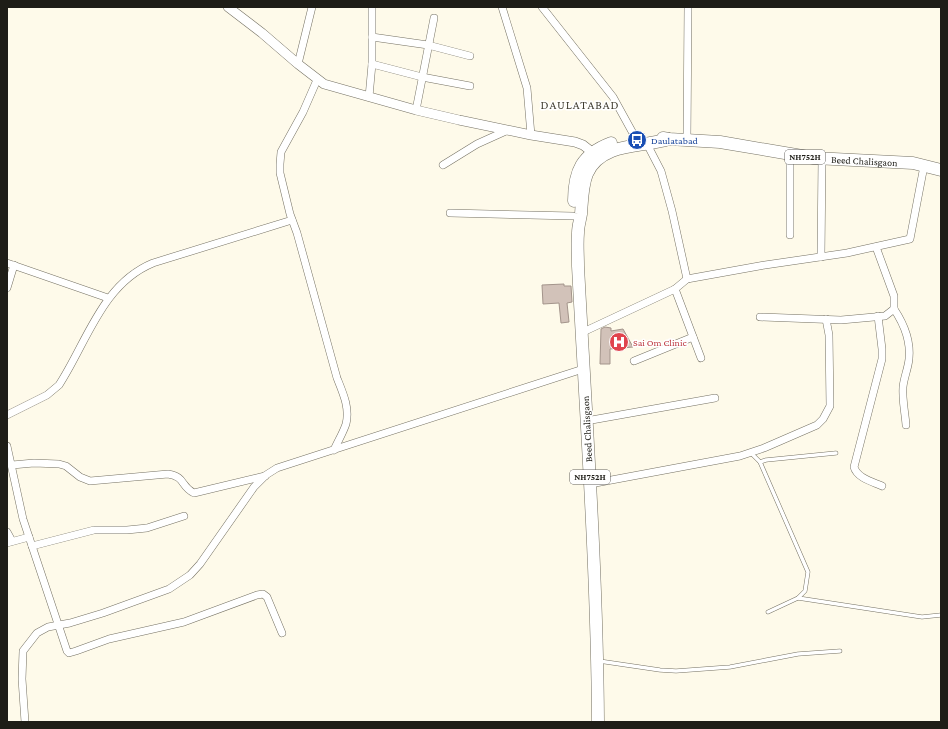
<svg xmlns="http://www.w3.org/2000/svg" width="948" height="729" viewBox="0 0 948 729" font-family="'Crimson Pro',serif">
  <style>
    .building { fill: #d2c2b9; stroke: #a3948b }
    .lines { fill: none; stroke-linecap: round; stroke-linejoin: round }
    .lane-casing { stroke: #757163; stroke-width: 4.5 }
    .street-casing { stroke: #757163; stroke-width: 8 }
    .secondary-casing { stroke: #757163; stroke-width: 10 }
    .highway-casing { stroke: #757163; stroke-width: 13 }
    .lane { stroke: #fff; stroke-width: 3.5 }
    .street { stroke: #fff; stroke-width: 7 }
    .secondary { stroke: #fff; stroke-width: 9 }
    .highway { stroke: #fff; stroke-width: 12 }
    .labels { text-anchor: middle; dominant-baseline: central; stroke-width: 3; stroke-linejoin: round; paint-order: stroke }
    .shield { fill: #fff; stroke: #62615d; stroke-width: 1 }
    .shield-label { font-size: 9px; font-weight: bold; fill: #1e1d17 }
    .transit-label { font-size: 10px; fill: #164399; stroke: #fff; text-anchor: start }
    .street-label { font-size: 10px; fill: #1e1d17; stroke: #fff }
    .health-label { font-size: 10px; fill: #be3a42; stroke: #fff; text-anchor: start }
    .quarter-label { font-size: 12px; letter-spacing: 1px; fill: #403d30; stroke: #fff }
  </style>
  <rect width="100%" height="100%" fill="#fefaea"/>
  <g class="building">
    <polygon points="564,284 564,286 571,286 572,302 567,303 569,322 561,323 559,303 543,304 542,285"/>
    <polygon points="605,327 611,328 611,331 623,329 633,347 610,349 610,364 600,364 601,329"/>
  </g>
  <g class="lines">
    <defs>
      <g id="lane">
        <polyline points="751,453 760,462 808,572 805,591 798,598 768,612"/>
        <polyline points="760,462 766,460 836,453"/>
        <polyline points="798,598 922,617 941,615"/>
        <polyline points="599,661 660,670 676,671 730,667 798,654 840,651"/>
      </g>
      <g id="street">
        <polyline points="502,7 527,88 531,135"/>
        <polyline points="542,7 613,97 635,137"/>
        <polyline points="372,37 428,45 470,56"/>
        <polyline points="298,64 312,7"/>
        <polyline points="372,64 422,77 470,86"/>
        <path d="M 317,80 L 303,112 L 281,152 L 280,164 L 280,173 L 290,214 L 297,233 L 337,378 C 343,393 350,408 346,424 C 343,433 338,441 334,450"/>
        <polyline points="369,97 372,64 372,7"/>
        <polyline points="416,110 434,18"/>
        <polyline points="687,140 688,7"/>
        <polyline points="647,144 661,171 672,211 687,279"/>
        <polyline points="443,165 477,144 508,130"/>
        <polyline points="450,213 573,216"/>
        <polyline points="790,235 790,154"/>
        <polyline points="821,257 822,159"/>
        <polyline points="7,263 108,298"/>
        <polyline points="7,288 14,265"/>
        <polyline points="675,289 701,358"/>
        <path d="M 894,309 C 904,324 911,340 909,359 C 908,369 904,377 903,387 C 902,399 905,412 906,425"/>
        <path d="M 878,316 L 882,349 L 882,359 L 854,467 C 857,478 873,482 882,486"/>
        <polyline points="760,317 841,320 885,316 894,309 894,296 876,247"/>
        <polyline points="581,333 675,289 687,279 765,265 847,253 910,239 924,166"/>
        <polyline points="634,361 693,337"/>
        <path d="M 7,415 L 47,395 L 59,385 C 87,342 102,284 153,263 L 292,220"/>
        <polyline points="586,421 715,398"/>
        <polyline points="7,446 23,519 67,651 69,653 76,651 109,639 184,622 257,595 263,594 267,597 282,633"/>
        <path d="M 12,465 L 34,463 L 59,464 L 66,466 L 80,477 L 90,481 L 168,474 C 186,477 180,486 194,493 L 265,476"/>
        <polyline points="590,484 740,456 764,448 817,425 823,419 830,406 829,335 826,319"/>
        <polyline points="7,532 12,541"/>
        <polyline points="7,543 29,537"/>
        <polyline points="32,546 94,530 127,530 147,528 184,516"/>
        <polyline points="25,722 22,679 23,651 37,633 48,627 70,623 103,613 169,589 190,575 200,564 254,487 266,475 277,468 583,369"/>
      </g>
      <polyline id="secondary" points="228,7 262,33 298,64 324,84 416,110 459,120 531,135 575,142 583,145 592,152"/>
      <g id="highway">
        <path id="s1" d="M 663,138 L 669,139 L 720,142 L 814,158 L 913,163 L 941,170"/>
        <path d="M 574,201 C 574,171 582,154 611,143"/>
        <path d="M 598,722 C 597,570 586,418 578,266 C 578,255 577,244 578,233 C 578,226 580,221 581,214 C 583,186 582,163 612,151 C 630,144 650,145 669,139"/>
      </g>
    </defs>
    <use href="#lane" class="lane-casing"/>
    <use href="#street" class="street-casing"/>
    <use href="#secondary" class="secondary-casing"/>
    <use href="#highway" class="highway-casing"/>
    <use href="#lane" class="lane"/>
    <use href="#street" class="street"/>
    <use href="#secondary" class="secondary"/>
    <use href="#highway" class="highway"/>
  </g>
  <defs>
    <symbol id="bus-disc" viewBox="-11 -11 22 22"><circle r="9.5" fill="#1a4fb4" stroke="#fff"/><path d="M-5-6H5V4H4V6H2V4H-2V6H-4V4H-5ZM-3.5-4V0h7V-4ZM-3.5 1.2v1.5H-2V1.2ZM2 1.2v1.5H3.5V1.2Z" fill="#fff"/></symbol>
    <symbol id="hospital-disc" viewBox="-11 -11 22 22"><circle r="9.5" fill="#e0444e" stroke="#fff"/><path d="M-5-5h3v3.5h4V-5h3V5h-3V1.5h-4V5h-3Z" fill="#fff"/></symbol>
  </defs>
  <g fill-rule="evenodd">
    <use href="#bus-disc" x="626" y="129" width="22" height="22"/>
    <use href="#hospital-disc" x="608" y="331" width="22" height="22"/>
  </g>
  <g class="labels">
    <g class="shield">
      <rect x="785" y="150" width="40" height="14" rx="3"/>
      <rect x="570" y="470" width="40" height="14" rx="3"/>
    </g>
    <g class="shield-label">
      <text x="805" y="157">NH752H</text>
      <text x="590" y="477">NH752H</text>
    </g>
    <g class="transit-label">
      <text x="651" y="140">Daulatabad</text>
    </g>
    <g class="street-label">
      <text stroke="none"><textPath href="#s1" startOffset="203">Beed Chalisgaon</textPath></text>
      <text transform="translate(587 429) rotate(-93)">Beed Chalisgaon</text>
    </g>
    <g class="health-label">
      <text x="633" y="342">Sai Om Clinic</text>
    </g>
    <g class="quarter-label">
      <text x="580" y="105">DAULATABAD</text>
    </g>
  </g>
  <rect width="948" height="729" fill="none" stroke="#1e1d17" stroke-width="16"/>
</svg>
